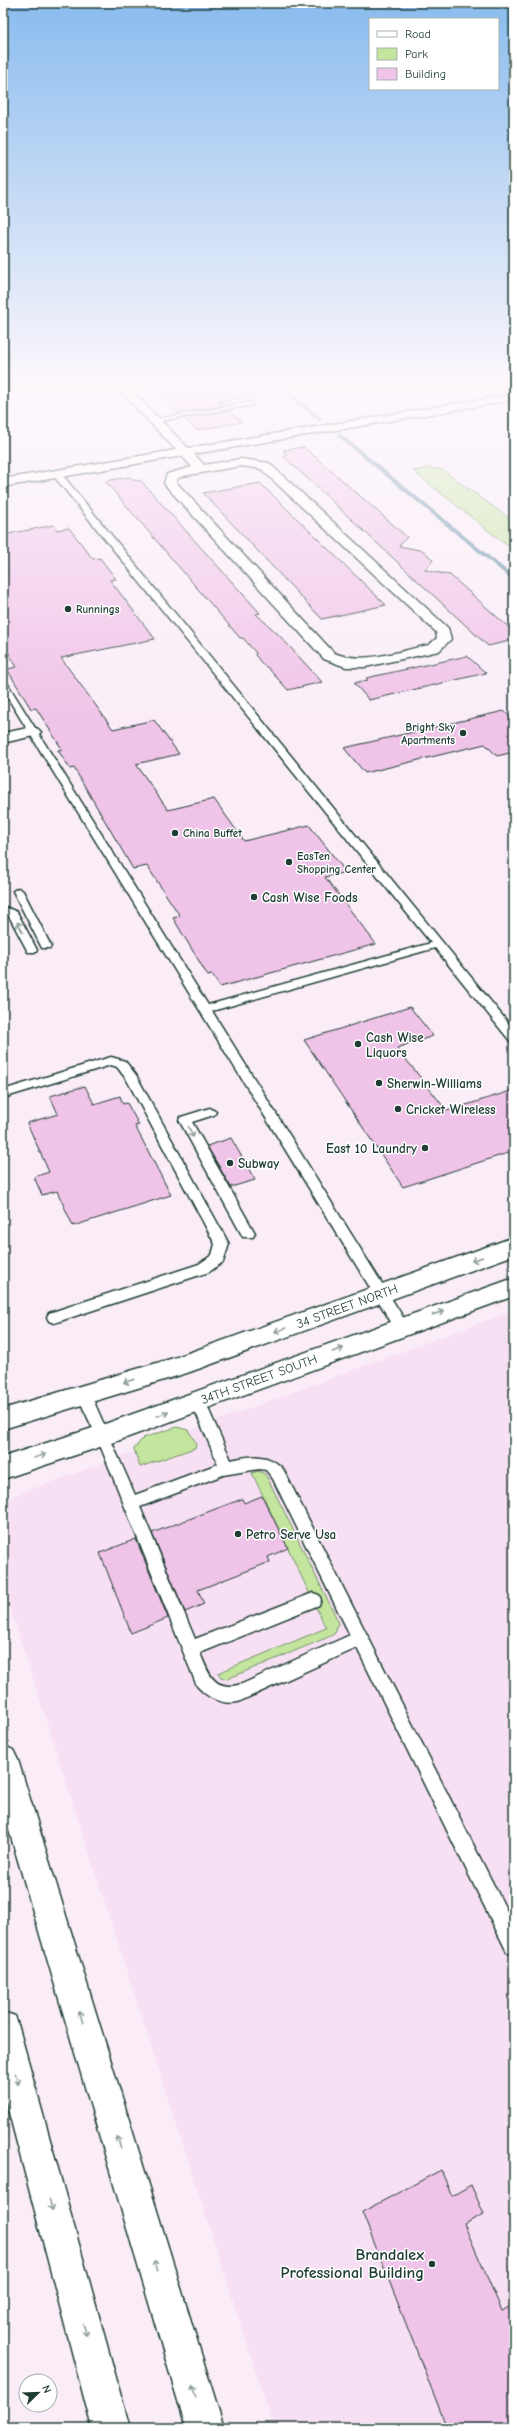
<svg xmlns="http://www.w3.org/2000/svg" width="517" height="2431" viewBox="0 0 517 2431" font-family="'Comic Neue',sans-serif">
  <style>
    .built { fill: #f7e0f3 }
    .green { fill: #c4e59e; stroke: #729169 }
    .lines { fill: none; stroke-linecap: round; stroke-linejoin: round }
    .stream { stroke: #6b91a9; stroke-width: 4 }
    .building { fill: #f0c3e8; stroke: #1f3d34 }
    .lane-casing { stroke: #1f3d34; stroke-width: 3 }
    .street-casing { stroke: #1f3d34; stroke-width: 3 }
    .secondary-casing { stroke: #1f3d34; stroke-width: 3 }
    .primary-casing { stroke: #1f3d34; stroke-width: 3 }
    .lane { fill: #fff; fill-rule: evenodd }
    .street { fill: #fff; fill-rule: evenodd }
    .secondary { fill: #fff; fill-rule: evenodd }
    .primary { fill: #fff; fill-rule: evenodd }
    .oneway { stroke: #8f9e9a }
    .poi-dot { fill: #1f3d34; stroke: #fff; stroke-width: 1.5 }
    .labels { text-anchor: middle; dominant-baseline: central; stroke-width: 3; stroke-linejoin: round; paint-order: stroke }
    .far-poi-label { font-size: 11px; font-weight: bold; fill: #1f3d34; stroke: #fff; text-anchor: start }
    .poi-label { font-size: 13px; font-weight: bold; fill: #1f3d34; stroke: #fff; text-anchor: start }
    .street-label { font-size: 13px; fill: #1f3d34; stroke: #fff }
    .near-poi-label { font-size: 16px; font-weight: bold; fill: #1f3d34; stroke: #fff; text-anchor: end }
  </style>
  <rect width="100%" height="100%" fill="#faedf8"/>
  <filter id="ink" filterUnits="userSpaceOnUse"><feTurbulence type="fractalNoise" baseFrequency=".025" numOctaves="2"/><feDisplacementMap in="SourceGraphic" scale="8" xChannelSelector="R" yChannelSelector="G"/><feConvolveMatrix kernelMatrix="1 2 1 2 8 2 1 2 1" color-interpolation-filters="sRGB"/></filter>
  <g filter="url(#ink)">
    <polygon class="built" points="514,1310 514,2428 274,2428 3,1586 3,1500"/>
    <g class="green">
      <polygon points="428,468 443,470 514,522 514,551 413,471"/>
      <polygon points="177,1427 188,1430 196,1443 195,1448 140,1467 134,1449 143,1438"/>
      <polygon points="258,1471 265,1474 271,1485 339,1623 335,1633 331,1636 227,1679 221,1677 218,1673 326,1628 252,1473"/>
    </g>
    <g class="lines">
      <g class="stream">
        <polyline points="274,382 320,419"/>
        <polyline points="339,435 514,579"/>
      </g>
    </g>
    <g class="building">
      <polygon points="145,382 265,382 265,392 219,402 223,405 179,414"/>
      <polygon points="229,411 242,422 196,430 184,418"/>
      <polygon points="304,447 407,537 399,546 424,551 433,560 425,570 450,575 514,632 514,640 488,646 283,456 287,454 283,450"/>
      <polygon points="130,477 133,480 141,481 260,613 256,614 279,635 322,682 288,690 267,667 264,666 255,655 256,653 243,638 240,638 105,481"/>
      <polygon points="260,483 289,511 386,605 322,619 203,493"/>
      <polygon points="54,525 57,530 69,528 93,559 100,558 116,579 110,580 155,639 61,658 113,729 154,720 179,754 136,764 168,810 214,799 244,841 309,825 346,872 325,877 376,944 220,987 212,975 208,976 173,918 180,916 147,866 133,869 74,768 70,769 58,750 62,749 36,708 31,709 7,669 17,667 3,644 3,535"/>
      <polygon points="467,656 486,673 369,700 354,683 368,680 366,678"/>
      <polygon points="504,711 514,721 514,752 497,756 485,744 365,773 344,748"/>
      <polygon points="410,1007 433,1036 397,1048 447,1111 514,1090 514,1151 403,1187 304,1040"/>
      <polygon points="85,1086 94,1104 120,1096 123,1104 127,1103 139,1125 135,1126 171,1195 73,1226 57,1191 42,1195 34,1177 49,1172 27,1123 58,1114 50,1096"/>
      <polygon points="231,1138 255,1180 231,1187 207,1146"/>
      <polygon points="262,1496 288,1548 268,1557 270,1562 198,1590 204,1604 185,1612 152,1533 242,1499 244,1503"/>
      <polygon points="136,1539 168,1618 131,1633 100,1553"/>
      <polygon points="441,2170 452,2196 471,2185 484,2214 464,2224 502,2311 514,2304 514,2420 501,2428 447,2428 362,2212"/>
    </g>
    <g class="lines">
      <defs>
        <g id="lane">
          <polygon points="251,402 253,405 154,422 151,420"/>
          <polygon points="54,472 60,472 514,1030 514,1042 510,1041 435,948 212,1011 406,1322 408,1326 406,1330 401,1332 396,1330 3,690 3,680 7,683 208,1005 431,943 54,476"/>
          <polygon points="18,888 23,891 51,946 50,948 42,948 41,946 13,891"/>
          <polygon points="3,906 17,912 37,950 36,952 28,952 9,916 3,913"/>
          <polygon points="111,1057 125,1061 136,1075 229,1244 223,1262 209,1272 54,1323 49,1321 47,1317 49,1313 199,1264 212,1255 215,1244 127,1080 117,1067 111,1065 3,1098 3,1090"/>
          <polygon points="210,1108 216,1112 214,1115 192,1122 255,1233 253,1237 243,1237 179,1120 181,1117"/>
          <path d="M 84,1389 L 89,1391 L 91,1395 L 135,1495 L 218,1464 L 191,1401 L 193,1397 L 198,1395 L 203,1397 L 231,1460 C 251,1455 269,1453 283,1469 L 514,1925 L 514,1954 L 507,1952 L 357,1648 L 238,1702 C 221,1705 208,1698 197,1686 L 96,1435 L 77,1395 L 79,1391 ZM 259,1469 L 266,1470 L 273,1479 L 350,1635 L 242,1684 C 214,1692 209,1675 200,1653 L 319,1605 L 321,1600 L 319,1595 L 313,1593 L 195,1639 L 140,1507 L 223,1475 Z"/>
        </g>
        <g id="street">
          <path d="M 112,382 L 123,382 L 188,448 L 514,394 L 514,400 L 194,454 L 204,465 L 241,459 L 269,463 L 448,628 L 451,639 L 439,651 L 365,667 L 346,667 L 324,659 L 166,486 L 164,483 L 167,474 L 192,467 L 182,456 L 3,487 L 3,479 L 176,450 ZM 241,466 L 261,469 L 436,632 L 437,638 L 429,645 C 398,651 364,665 334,653 L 176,482 L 177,479 L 183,476 Z"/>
          <polygon points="33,727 38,729 41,732 38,735 3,743 3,733"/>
        </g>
        <g id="secondary">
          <polygon points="514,1237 514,1255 187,1373 3,1429 3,1409 177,1357"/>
          <polygon points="514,1278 514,1296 112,1443 3,1479 3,1457 102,1425"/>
        </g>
        <g id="primary">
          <polygon points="3,1745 13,1750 18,1760 224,2428 186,2428 3,1810"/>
          <polygon points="3,2012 15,2016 19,2028 130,2428 92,2428 3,2090"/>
        </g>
      </defs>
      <use href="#lane" class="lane-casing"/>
      <use href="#street" class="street-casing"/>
      <use href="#secondary" class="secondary-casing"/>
      <use href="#primary" class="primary-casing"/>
      <use href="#lane" class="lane"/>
      <use href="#street" class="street"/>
      <use href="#secondary" class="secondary"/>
      <use href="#primary" class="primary"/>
    </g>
    <defs><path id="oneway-shaft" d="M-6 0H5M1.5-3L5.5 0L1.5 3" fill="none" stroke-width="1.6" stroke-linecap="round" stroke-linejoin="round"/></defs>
    <g class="oneway">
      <use href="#oneway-shaft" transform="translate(20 927) rotate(-118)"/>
      <use href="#oneway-shaft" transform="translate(191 1132) rotate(64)"/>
      <use href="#oneway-shaft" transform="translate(477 1259) rotate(161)"/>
      <use href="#oneway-shaft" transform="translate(438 1313) rotate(-19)"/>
      <use href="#oneway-shaft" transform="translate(280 1330) rotate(160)"/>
      <use href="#oneway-shaft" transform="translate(338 1350) rotate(-20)"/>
      <use href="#oneway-shaft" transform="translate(129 1381) rotate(163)"/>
      <use href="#oneway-shaft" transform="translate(163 1414) rotate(-20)"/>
      <use href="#oneway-shaft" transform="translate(40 1456) rotate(-18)"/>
      <use href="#oneway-shaft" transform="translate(81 2017) rotate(-107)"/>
      <use href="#oneway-shaft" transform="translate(17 2079) rotate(75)"/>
      <use href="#oneway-shaft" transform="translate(119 2142) rotate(-107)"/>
      <use href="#oneway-shaft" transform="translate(51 2205) rotate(75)"/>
      <use href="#oneway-shaft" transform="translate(156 2266) rotate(-107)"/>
      <use href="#oneway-shaft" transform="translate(85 2330) rotate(75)"/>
      <use href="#oneway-shaft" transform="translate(194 2391) rotate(-107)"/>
    </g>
  </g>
  <linearGradient id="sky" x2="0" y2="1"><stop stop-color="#8abcee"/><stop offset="0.53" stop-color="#fdf7fc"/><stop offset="1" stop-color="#fdf7fc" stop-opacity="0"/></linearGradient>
  <rect width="517" height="722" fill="url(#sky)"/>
  <g class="poi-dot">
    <circle cx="68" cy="609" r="4"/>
    <circle cx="463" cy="733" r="4"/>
    <circle cx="175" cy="833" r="4"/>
    <circle cx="289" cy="862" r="4"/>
    <circle cx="254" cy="897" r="4"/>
    <circle cx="358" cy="1044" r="4"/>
    <circle cx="379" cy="1083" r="4"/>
    <circle cx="398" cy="1109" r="4"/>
    <circle cx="425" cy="1148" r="4"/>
    <circle cx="230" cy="1163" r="4"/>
    <circle cx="238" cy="1534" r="4"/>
    <circle cx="432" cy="2264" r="4"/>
  </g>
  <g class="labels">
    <g class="far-poi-label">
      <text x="76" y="609">Runnings</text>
      <text x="455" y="727" text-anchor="end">Bright Sky<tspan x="455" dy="13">Apartments</tspan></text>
      <text x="183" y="833">China Buffet</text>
      <text x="297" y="856">EasTen<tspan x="297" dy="13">Shopping Center</tspan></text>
    </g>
    <g class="poi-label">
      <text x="262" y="897">Cash Wise Foods</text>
      <text x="366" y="1037">Cash Wise<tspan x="366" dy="15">Liquors</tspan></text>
      <text x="387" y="1083">Sherwin-Williams</text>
      <text x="406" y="1109">Cricket Wireless</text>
      <text x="417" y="1148" text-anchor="end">East 10 Laundry</text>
      <text x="238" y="1163">Subway</text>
      <text x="246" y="1534">Petro Serve Usa</text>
    </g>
    <g class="street-label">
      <text transform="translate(347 1306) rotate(-20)">34 STREET NORTH</text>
      <text transform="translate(259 1379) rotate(-20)">34TH STREET SOUTH</text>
    </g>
    <g class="near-poi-label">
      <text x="424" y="2255">Brandalex<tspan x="424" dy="18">Professional Building</tspan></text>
    </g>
  </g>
  <rect width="517" height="2431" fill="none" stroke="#fff" stroke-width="16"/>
  <rect x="8" y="8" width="501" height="2415" fill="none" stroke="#1f3d34" stroke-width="1.5" filter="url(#ink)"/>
  <rect x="369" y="18" width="130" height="72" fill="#ffffff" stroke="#a5b1ae"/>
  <rect x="377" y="31" width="20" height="6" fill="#ffffff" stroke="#a5b1ae"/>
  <text x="405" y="38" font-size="12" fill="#1f3d34">Road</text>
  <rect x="377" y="48" width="20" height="12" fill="#c4e59e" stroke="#a5b1ae"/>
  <text x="405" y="58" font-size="12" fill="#1f3d34">Park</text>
  <rect x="377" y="68" width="20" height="12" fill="#f0c3e8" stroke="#a5b1ae"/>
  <text x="405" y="78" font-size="12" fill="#1f3d34">Building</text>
  <g transform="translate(38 2393) rotate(67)"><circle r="19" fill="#ffffff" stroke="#a5b1ae"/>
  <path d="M0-3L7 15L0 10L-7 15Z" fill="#1f3d34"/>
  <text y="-6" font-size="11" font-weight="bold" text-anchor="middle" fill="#1f3d34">N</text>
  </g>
</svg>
